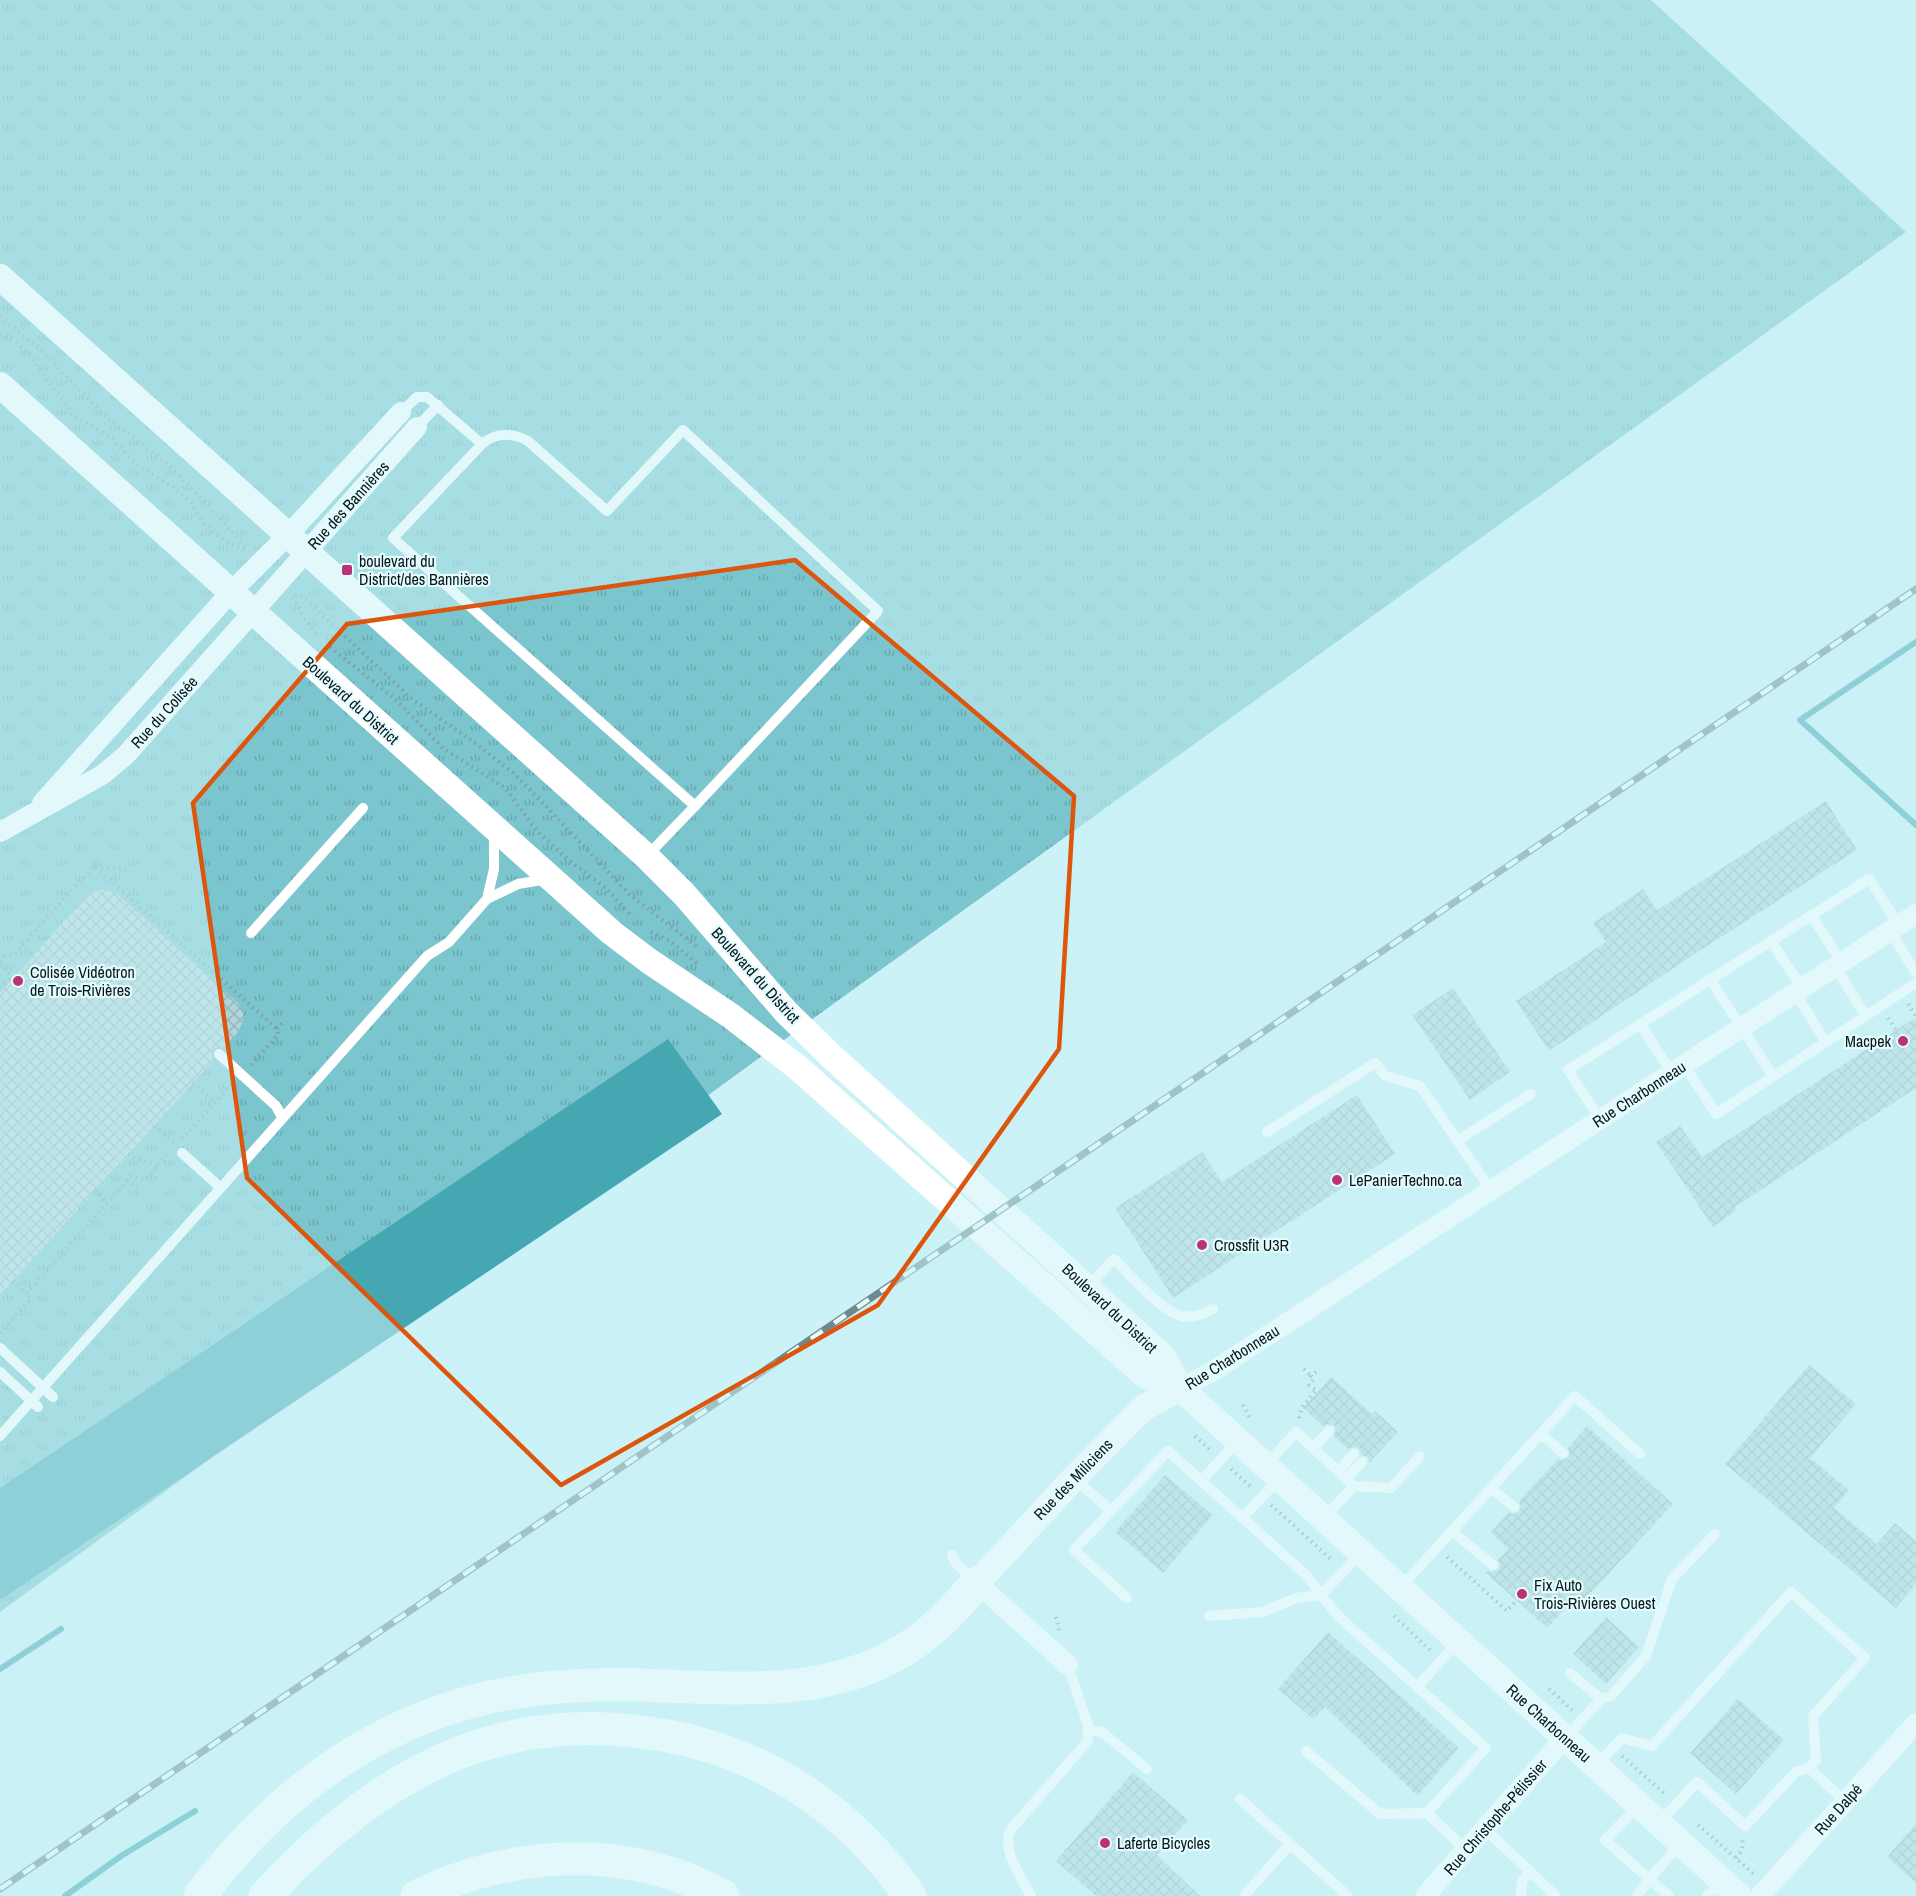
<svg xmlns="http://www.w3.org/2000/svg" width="1916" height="1896" viewBox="0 0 1916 1896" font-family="'Archivo Narrow',sans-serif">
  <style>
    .grass { fill: url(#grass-tufts) }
    .water { fill: #45a7b1 }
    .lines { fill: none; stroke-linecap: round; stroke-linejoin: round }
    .stream { stroke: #45a7b1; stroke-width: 6 }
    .building { fill: url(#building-cross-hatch) }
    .path { stroke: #809da1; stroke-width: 4; stroke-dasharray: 1.5 4.5; stroke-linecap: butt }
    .service { stroke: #fff; stroke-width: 10 }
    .minor { stroke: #fff; stroke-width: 20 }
    .tertiary { stroke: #fff; stroke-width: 26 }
    .motorway { stroke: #fff; stroke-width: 33 }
    .rail-casing { stroke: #6d898c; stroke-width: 7 }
    .rail { stroke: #e5fcff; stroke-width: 4.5; stroke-dasharray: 14; stroke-linecap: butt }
    .marked { fill: none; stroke: #dd560d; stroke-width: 4.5; stroke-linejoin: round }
    .poi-dot { fill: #b93375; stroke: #e5fcff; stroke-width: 2 }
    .labels { text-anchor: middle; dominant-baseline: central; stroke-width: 4.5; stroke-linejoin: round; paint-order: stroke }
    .street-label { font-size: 16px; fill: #081719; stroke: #e5fcff }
    .poi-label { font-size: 16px; fill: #081719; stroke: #e5fcff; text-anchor: start }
  </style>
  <defs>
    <pattern id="grass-tufts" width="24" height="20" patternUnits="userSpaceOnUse" patternTransform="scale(1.5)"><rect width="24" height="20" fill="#7bc5ce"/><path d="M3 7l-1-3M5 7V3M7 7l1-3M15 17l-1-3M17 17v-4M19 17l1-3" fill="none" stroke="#69a8b0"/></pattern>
    <pattern id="building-cross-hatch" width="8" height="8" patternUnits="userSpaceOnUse" patternTransform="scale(1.5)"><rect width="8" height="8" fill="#afd5da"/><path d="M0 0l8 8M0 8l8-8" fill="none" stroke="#95b6ba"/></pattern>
  </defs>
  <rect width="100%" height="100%" fill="#cbf2f6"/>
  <polygon class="grass" points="0,0 1651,0 1906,232 829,1007 0,1612"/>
  <polygon class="water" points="668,1039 722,1114 0,1600 0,1488"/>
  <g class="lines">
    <g class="stream">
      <polyline points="1916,642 1800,720 1916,825"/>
      <polyline points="0,1669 61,1629"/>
      <polyline points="65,1896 121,1856 195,1811"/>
    </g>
  </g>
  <g class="building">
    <polygon points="1826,801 1857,850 1707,946 1549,1051 1516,1001 1606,942 1593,923 1643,889 1657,910"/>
    <polygon points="100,889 116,893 238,1003 243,1014 243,1022 236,1035 224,1048 217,1047 213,1049 212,1056 214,1060 0,1295 0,993 90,892"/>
    <polygon points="1453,988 1510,1072 1470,1100 1412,1015"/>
    <polygon points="1916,1017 1916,1088 1735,1207 1737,1210 1713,1227 1656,1142 1680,1126 1702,1157"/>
    <polygon points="1357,1095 1395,1154 1173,1298 1115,1208 1202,1152 1222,1182"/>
    <polygon points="1809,1365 1856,1404 1810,1458 1849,1490 1834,1508 1877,1544 1895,1523 1916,1541 1916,1584 1896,1608 1725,1464"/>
    <polygon points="1331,1377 1372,1414 1375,1411 1398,1432 1369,1463 1368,1457 1361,1455 1359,1448 1352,1447 1348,1449 1334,1436 1336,1429 1334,1425 1327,1424 1323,1426 1303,1408"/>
    <polygon points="1587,1426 1673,1504 1575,1610 1569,1604 1547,1628 1486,1573 1488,1571 1492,1572 1498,1570 1500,1566 1498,1560 1508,1549 1491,1532 1509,1512 1513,1514 1519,1512 1521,1508 1519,1501 1558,1459 1562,1460 1568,1458 1570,1454 1568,1448"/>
    <polygon points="1165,1475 1213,1515 1163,1573 1115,1532"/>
    <polygon points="1606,1617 1639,1647 1606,1684 1573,1654"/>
    <polygon points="1328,1632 1459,1748 1418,1796 1325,1707 1313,1719 1278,1689"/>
    <polygon points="1738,1699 1784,1740 1736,1794 1690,1753"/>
    <polygon points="1133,1772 1188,1820 1157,1855 1200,1896 1096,1896 1056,1861"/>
    <polygon points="1916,1824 1916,1883 1887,1857"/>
  </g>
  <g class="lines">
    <g class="path">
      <polyline points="0,316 41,350 105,416 153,452 178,474 248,549"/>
      <polyline points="0,334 18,344 32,358 72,414 111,438 139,466 177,490 189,501 204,523 215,534 229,544 248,550"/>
      <polyline points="295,595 302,596 412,699 475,743 513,773 543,803 629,894 696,946"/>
      <polyline points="293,597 304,618 318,636"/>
      <polyline points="330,647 396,700 444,749 505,788 537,831 564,856 609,891 631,916"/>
      <polyline points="95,866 130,870"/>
      <polyline points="651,932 670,941 699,965"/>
      <polyline points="22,945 33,956"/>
      <polyline points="0,961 6,955 13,955 94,866 277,1029 278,1035 251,1065"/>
      <polyline points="0,964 14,978"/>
      <polyline points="0,988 12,977"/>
      <polyline points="1908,1004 1916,1016"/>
      <polyline points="1888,1018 1896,1030"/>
      <polyline points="277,1029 284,1021"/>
      <polyline points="193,1083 215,1103"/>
      <polyline points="154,1126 174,1143"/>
      <polyline points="182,1139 232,1084"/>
      <path d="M 128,1154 C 137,1161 148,1159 157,1167"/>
      <polyline points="127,1180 137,1189"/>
      <polyline points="94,1191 108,1202"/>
      <polyline points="13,1281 26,1294"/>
      <polyline points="0,1333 31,1298 26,1294 131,1176 145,1180 167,1155"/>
      <polyline points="1304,1369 1311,1376"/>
      <polyline points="1316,1372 1311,1376 1314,1379 1309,1385 1316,1390"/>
      <polyline points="1243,1405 1250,1418"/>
      <polyline points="1299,1418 1302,1407 1316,1390 1317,1392"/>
      <polyline points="1195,1436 1210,1450"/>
      <polyline points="1231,1469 1252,1488"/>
      <polyline points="1271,1505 1333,1561"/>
      <polyline points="1447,1557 1507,1611 1517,1600"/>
      <polyline points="1394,1616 1432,1652"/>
      <polyline points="1056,1617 1059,1631"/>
      <polyline points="1549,1689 1572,1710"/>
      <polyline points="1622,1756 1666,1795"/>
      <polyline points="1698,1825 1755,1875"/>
      <polyline points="1736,1858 1742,1850 1743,1840"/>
    </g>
    <g class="service">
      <polyline points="401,412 417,397 427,397 482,444"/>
      <polyline points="417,427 438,405"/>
      <path d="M 683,430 L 878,611 L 695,806 L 393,538 L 482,444 C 496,432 513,433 528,441 L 607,511 Z"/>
      <polyline points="647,856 695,806"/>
      <polyline points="487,899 494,869 494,831"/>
      <polyline points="1811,915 1842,963"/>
      <polyline points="1890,931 1916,973"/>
      <polyline points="251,933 363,808"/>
      <polyline points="1771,941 1802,988"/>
      <polyline points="1835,967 1866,1016"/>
      <polyline points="1710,979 1773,1076"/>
      <polyline points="1795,993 1826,1042"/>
      <polyline points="1640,1024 1672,1073"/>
      <polyline points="219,1054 276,1106 282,1117"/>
      <polyline points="1684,1065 1716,1114 1916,983"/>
      <polyline points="1600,1119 1568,1070 1869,879 1899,925"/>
      <polyline points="1267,1132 1375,1063 1385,1076 1420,1086 1491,1190"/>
      <polyline points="1457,1141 1531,1094"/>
      <polyline points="182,1153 220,1187"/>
      <path d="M 1088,1287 L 1114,1259 C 1129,1274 1161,1311 1181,1316 C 1193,1318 1203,1314 1213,1309"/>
      <polyline points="0,1348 53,1397"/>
      <polyline points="0,1372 38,1407"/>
      <polyline points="1541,1434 1563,1453"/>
      <polyline points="0,1436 427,956 449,942 487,899 518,884 548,879"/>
      <polyline points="1313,1448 1329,1431"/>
      <polyline points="1265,1466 1296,1432 1354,1486 1323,1519"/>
      <polyline points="1338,1471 1354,1454"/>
      <polyline points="1074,1478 1111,1511 1168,1451 1306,1575 1321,1595"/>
      <polyline points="1346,1479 1362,1462"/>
      <polyline points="1201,1481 1238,1441"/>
      <polyline points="1354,1486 1391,1488 1420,1456"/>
      <polyline points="1491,1488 1514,1507"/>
      <polyline points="1111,1511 1074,1550 1127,1598"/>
      <polyline points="1242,1518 1279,1479"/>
      <polyline points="1452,1531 1493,1565"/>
      <polyline points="1361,1553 1321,1595 1339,1617 1486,1748 1427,1813 1466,1850"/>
      <polyline points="952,1555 956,1563 974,1581"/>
      <polyline points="1400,1588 1575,1396 1640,1454"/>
      <polyline points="1209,1616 1263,1612 1296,1598 1321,1595"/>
      <polyline points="1417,1687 1459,1641"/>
      <polyline points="1601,1699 1611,1696 1646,1656 1672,1579 1715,1534"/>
      <polyline points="1089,1730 1102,1732 1147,1769"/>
      <polyline points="1565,1738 1601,1699 1570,1673"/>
      <polyline points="1306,1751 1380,1814 1427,1813"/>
      <polyline points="1596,1766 1622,1738 1652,1746 1791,1592 1865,1658 1813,1716 1816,1760 1809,1768"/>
      <polyline points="1240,1799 1348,1896"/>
      <polyline points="1639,1805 1605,1840 1669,1896"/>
      <polyline points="1659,1823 1697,1782 1745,1826 1796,1772 1809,1768 1845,1801"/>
      <polyline points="1485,1829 1556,1896"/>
      <path d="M 1031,1896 C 1022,1878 1000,1849 1011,1829 L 1088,1741 L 1088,1725 L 1068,1665"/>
      <polyline points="1244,1896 1290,1844"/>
      <polyline points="1521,1896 1522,1881 1530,1871"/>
      <polyline points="1637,1896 1649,1879 1681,1844"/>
      <polyline points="1707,1896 1724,1882"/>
    </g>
    <g class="minor">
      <polyline points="42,803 231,592 288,535 401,412"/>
      <polyline points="0,832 102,775 126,755 417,427"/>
      <polyline points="1180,1388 1210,1373 1916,914"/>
      <polyline points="977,1583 1068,1665"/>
      <polyline points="1425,1896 1565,1738"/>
      <polyline points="1760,1896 1916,1723"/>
    </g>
    <g class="tertiary">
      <polyline points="0,277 647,857 684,894 786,1012 831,1056 1159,1353 1164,1358 1180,1388 1739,1896"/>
      <polyline points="0,385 612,933 649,961 731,1016 797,1067 1140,1371 1146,1376 1180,1388"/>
      <polyline points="977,1583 1074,1478 1139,1412 1145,1407 1180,1388"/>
    </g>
    <g class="motorway">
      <path d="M 200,1896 C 285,1781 403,1702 547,1688 C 587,1684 626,1684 665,1686 C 749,1689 833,1695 907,1648 C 935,1631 955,1607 977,1583"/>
      <path d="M 265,1896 C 320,1836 384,1782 461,1752 C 571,1710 706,1726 804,1791 C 846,1819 881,1855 910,1896"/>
      <path d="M 417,1896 C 514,1849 628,1844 723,1896"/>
    </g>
    <defs>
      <polyline id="rail" points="0,1889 1916,589"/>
    </defs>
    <use href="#rail" class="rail-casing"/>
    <use href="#rail" class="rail"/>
  </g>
  <path d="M0 0H1916V1896H0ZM 795,560 L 1074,796 L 1059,1049 L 878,1305 L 561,1485 L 247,1178 L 193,803 L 347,624 Z" fill="#cbf2f6" fill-opacity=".55" fill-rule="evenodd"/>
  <path class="marked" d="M 795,560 L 1074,796 L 1059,1049 L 878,1305 L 561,1485 L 247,1178 L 193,803 L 347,624 Z"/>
  <g class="poi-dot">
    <rect x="341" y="564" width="12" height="12" rx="3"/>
    <circle cx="18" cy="981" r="6"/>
    <circle cx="1903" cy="1041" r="6"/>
    <circle cx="1337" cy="1180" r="6"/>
    <circle cx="1202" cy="1245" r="6"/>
    <circle cx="1522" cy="1594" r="6"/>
    <circle cx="1105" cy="1843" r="6"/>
  </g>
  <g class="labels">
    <g class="street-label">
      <text transform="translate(348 505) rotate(-48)">Rue des Bannières</text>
      <text transform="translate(351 700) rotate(42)">Boulevard du District</text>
      <text transform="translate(164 712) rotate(-48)">Rue du Colisée</text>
      <text transform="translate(756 975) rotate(48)">Boulevard du District</text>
      <text transform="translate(1639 1094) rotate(-33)">Rue Charbonneau</text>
      <text transform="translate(1110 1308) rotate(43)">Boulevard du District</text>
      <text transform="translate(1232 1357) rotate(-32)">Rue Charbonneau</text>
      <text transform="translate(1073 1479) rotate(-46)">Rue des Miliciens</text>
      <text transform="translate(1549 1723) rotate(42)">Rue Charbonneau</text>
      <text transform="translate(1838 1809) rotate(-48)">Rue Dalpé</text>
      <text transform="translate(1495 1817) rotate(-49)">Rue Christophe-Pélissier</text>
    </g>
    <g class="poi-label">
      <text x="359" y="561">boulevard du<tspan x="359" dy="18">District/des Bannières</tspan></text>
      <text x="30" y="972">Colisée Vidéotron<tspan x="30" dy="18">de Trois-Rivières</tspan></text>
      <text x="1891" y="1041" text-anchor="end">Macpek</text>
      <text x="1349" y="1180">LePanierTechno.ca</text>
      <text x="1214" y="1245">Crossfit U3R</text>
      <text x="1534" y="1585">Fix Auto<tspan x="1534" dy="18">Trois-Rivières Ouest</tspan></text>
      <text x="1117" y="1843">Laferte Bicycles</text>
    </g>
  </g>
</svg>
